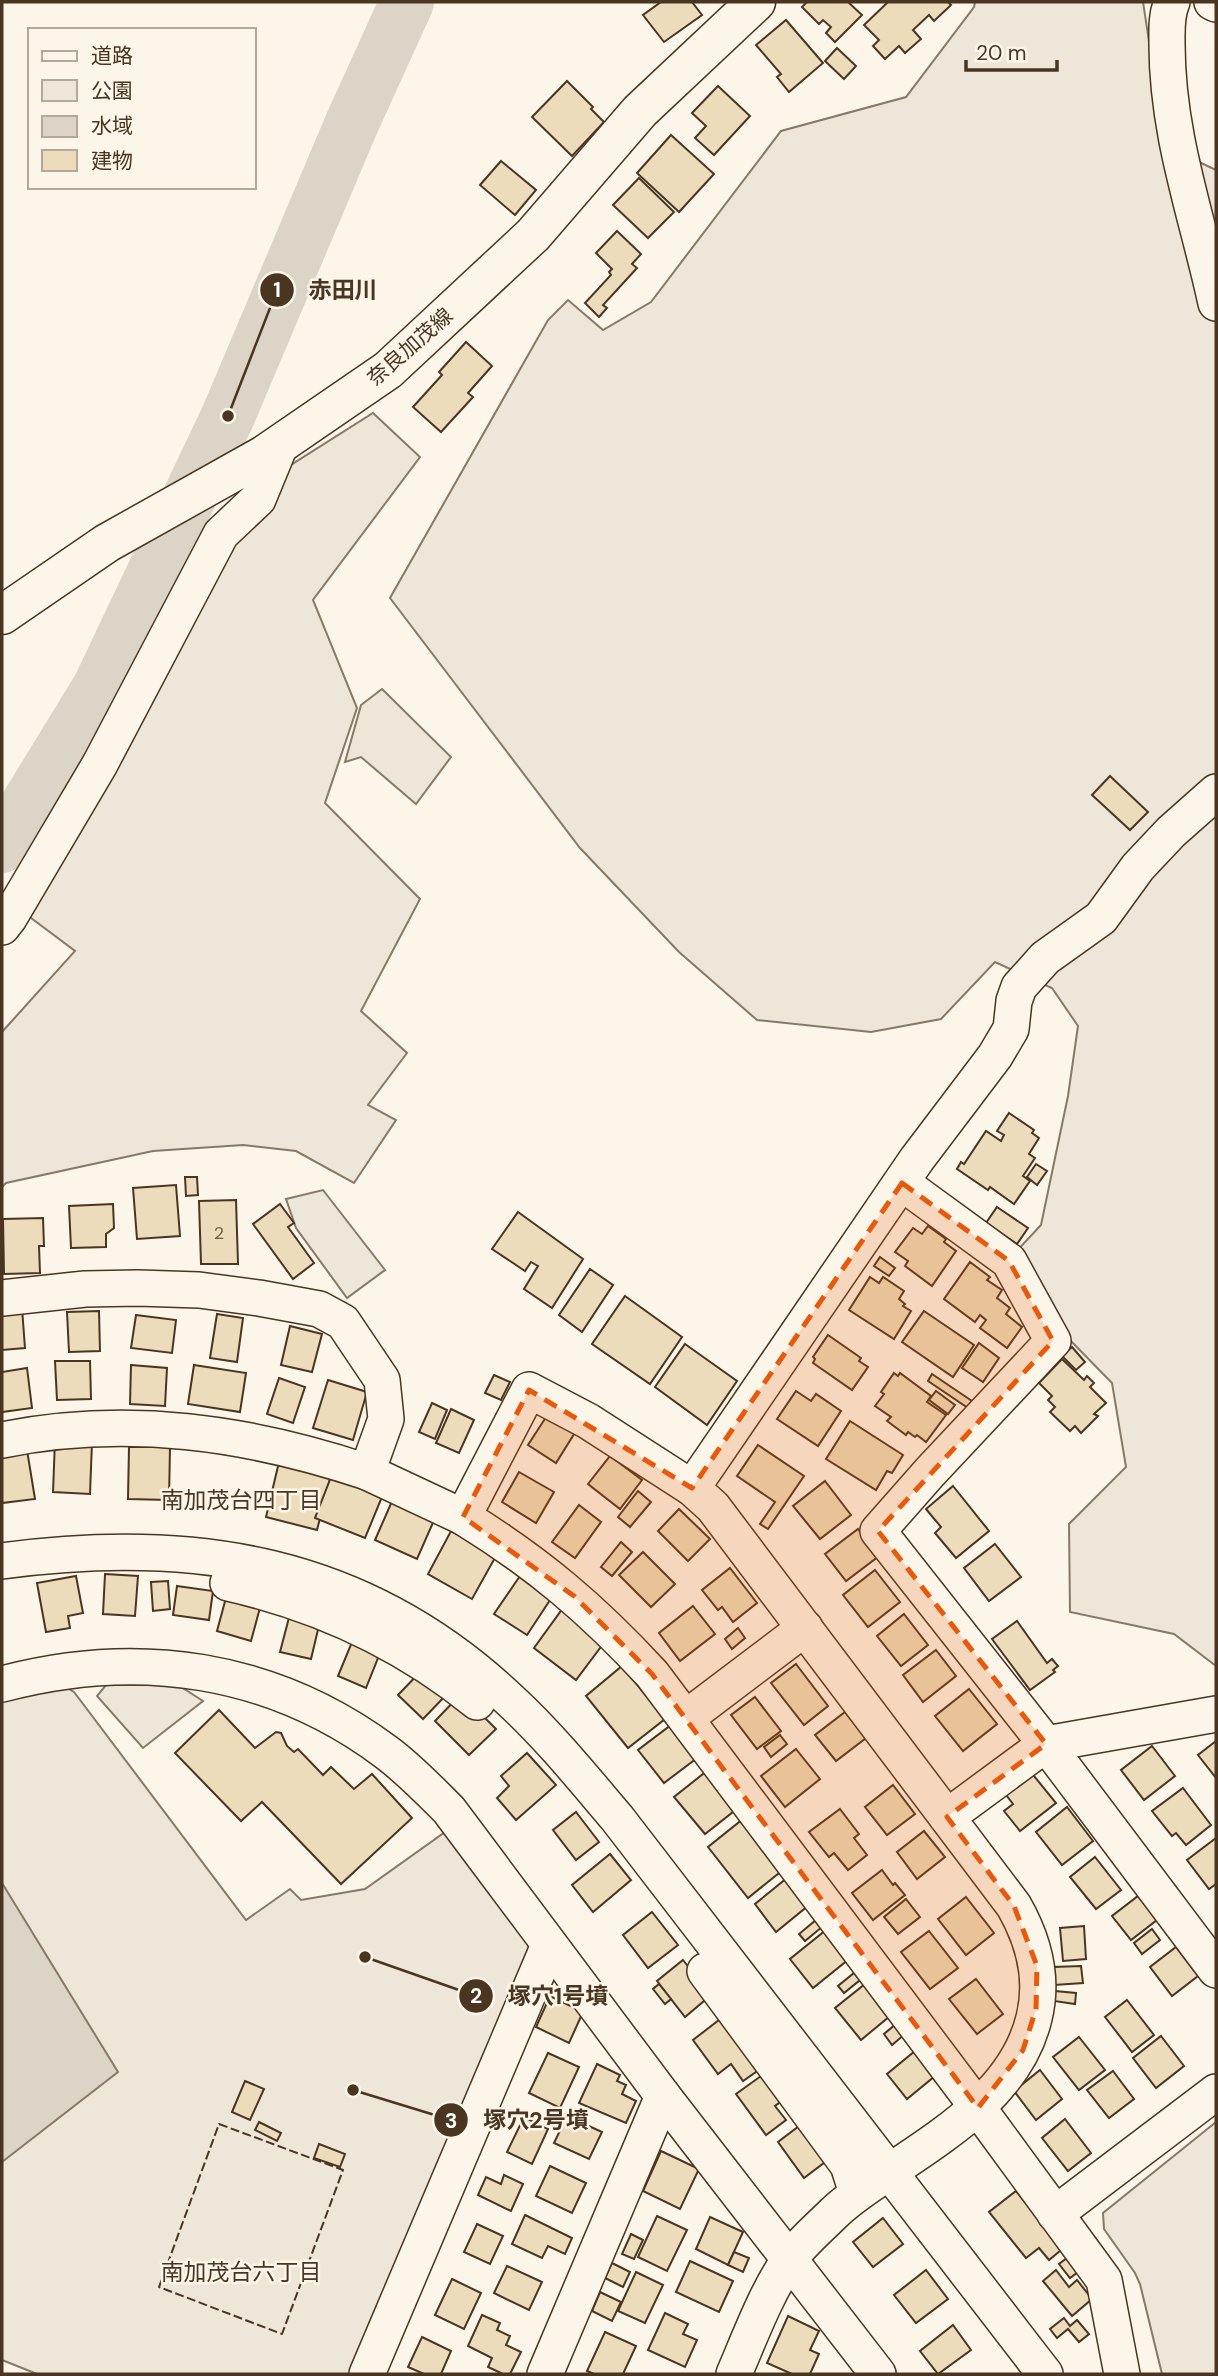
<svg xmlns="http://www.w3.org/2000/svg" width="1218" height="2376" viewBox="0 0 1218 2376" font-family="'DM Sans','Noto Sans JP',sans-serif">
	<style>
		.green { fill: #ede6d9; stroke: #887966; stroke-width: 2 }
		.parking { fill: #ede7d9; stroke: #887966; stroke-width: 2 }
		.water { fill: #dcd4c6; stroke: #887966; stroke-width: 2 }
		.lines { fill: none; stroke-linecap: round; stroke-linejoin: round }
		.river { stroke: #dcd4c6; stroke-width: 54 }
		.building { fill: #ecdcbc; stroke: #4a3520; stroke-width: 2 }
		.minor-casing { stroke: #4a3520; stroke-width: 38 }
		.major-casing { stroke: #4a3520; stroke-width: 41 }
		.minor { stroke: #fbf6e9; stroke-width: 35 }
		.major { stroke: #fbf6e9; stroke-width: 38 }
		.fence { stroke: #4a3520; stroke-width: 2; stroke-dasharray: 9 3.5; stroke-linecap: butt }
		.marked { fill: #e8590c; fill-opacity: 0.2; stroke: #e8590c; stroke-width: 5; stroke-dasharray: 14 9; stroke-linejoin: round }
		.labels { text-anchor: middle; stroke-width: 5; stroke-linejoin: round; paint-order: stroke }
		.number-label { font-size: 18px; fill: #725f47 }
		.street-label { font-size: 21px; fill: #4a3520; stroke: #fbf6e9 }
		.neighbourhood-label { font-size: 23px; fill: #4a3520; stroke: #fbf6e9 }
		.leader { fill: none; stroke: #4a3520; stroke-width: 2.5 }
		.callout-dot { fill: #4a3520; stroke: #fbf6e9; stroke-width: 2.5 }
		.mark-label { font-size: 21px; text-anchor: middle; font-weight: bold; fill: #fff }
		.callout-label { font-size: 23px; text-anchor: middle; font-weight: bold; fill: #4a3520; stroke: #fbf6e9; stroke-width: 5; stroke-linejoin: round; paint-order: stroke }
	</style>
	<rect width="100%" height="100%" fill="#fbf6e9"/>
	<g class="green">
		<path d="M975 2H1143L1165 146 1216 170V784L1019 973 995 962 941 1019 871 1032 757 1020 679 952 580 848 390 598 548 320 568 300 603 330 651 302 781 131 906 97 974 7Z"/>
		<path d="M373 413 420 457 313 600 357 708 325 803 420 899 361 1011 407 1053 368 1105 396 1120 354 1183 296 1151 243 1145 153 1151 6 1183 2 1187V1032L75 951 15 906 237 499Z"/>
		<path d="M382 689 451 757 416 804 361 757 345 762 361 705Z"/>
		<path d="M1216 802V1666L1174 1634 1070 1612 1069 1524 1126 1467 1112 1383 1067 1337 1013 1255 1041 1225 1068 1096 1078 1026 1052 988 1034 980Z"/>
		<path d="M60 1684 74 1692 246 1920 290 1889 301 1900 365 1889 448 1830 531 1947 353 2374H37L2 2360V1698Z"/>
		<path d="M1216 2122V2374H1162L1140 2284 1135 2273 1104 2229 1103 2213Z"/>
	</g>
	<g class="parking">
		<path d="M323 1190 385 1270 347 1298 296 1228 286 1199Z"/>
		<path d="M106 1685H178L203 1701 143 1748 97 1696Z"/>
	</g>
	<path class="water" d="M2 1883 118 2072 2 2162Z"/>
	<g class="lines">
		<path class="river" d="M2 846 99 688 228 416 352 123 407 2"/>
	</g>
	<g class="building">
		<path d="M661 2H692L702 15 664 42 643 15Z"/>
		<path d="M807 2H848L862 15 835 42 826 33 831 27 823 20 819 24 802 7Z"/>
		<path d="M885 2H948L951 5 934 21 929 15 913 30 921 39 905 53 899 46 885 59 873 46 879 40 864 25 887 3Z"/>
		<path d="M786 20 823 63 789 92 777 77 781 74 756 45Z"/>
		<path d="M837 48 856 66 844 79 825 61Z"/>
		<path d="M567 81 593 107 591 109 604 122 572 156 532 117Z"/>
		<path d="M718 86 750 116 714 155 695 138 706 126 692 113Z"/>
		<path d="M671 135 714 174 679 212 637 173Z"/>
		<path d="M501 161 536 190 515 215 480 185Z"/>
		<path d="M639 178 674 212 648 238 613 205Z"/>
		<path d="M617 231 641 254 632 264 637 268 603 305 607 308 599 317 585 303 611 275 609 272 612 269 596 253Z"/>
		<path d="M466 342 492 366 468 393 473 397 441 432 413 407 442 375 439 372Z"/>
		<path d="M1110 776 1148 812 1130 830 1092 795Z"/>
		<path d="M1009 1113 1034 1130 1032 1133 1039 1138 1029 1154 1035 1158 1023 1176 1030 1181 1014 1204 990 1187 988 1190 957 1169 961 1162 964 1164 986 1131 1001 1141 1004 1135 997 1131Z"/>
		<path d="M1036 1164 1047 1171 1037 1185 1027 1177Z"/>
		<path d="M185 1177H197L198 1195 186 1196Z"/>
		<path d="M176 1185 180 1236 137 1239 133 1188Z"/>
		<path d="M236 1200 238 1264H201L199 1201Z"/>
		<path d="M113 1204 114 1228 106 1234V1247L71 1248 69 1206Z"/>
		<path d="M280 1204 294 1223 288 1227 314 1263 293 1279 253 1224Z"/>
		<path d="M997 1207 1028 1228 1017 1244 986 1223Z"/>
		<path d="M518 1212 583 1259 552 1308 524 1289 538 1266 531 1262 525 1271 492 1249Z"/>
		<path d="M43 1218 44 1246H39L40 1273 4 1274 3 1219Z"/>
		<path d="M928 1226 946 1239 944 1242 956 1251 932 1286 905 1266 908 1261 895 1252 913 1228 922 1234Z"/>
		<path d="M880 1257 895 1268 889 1276 874 1266Z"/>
		<path d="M970 1262 990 1277 987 1280 1002 1290 997 1298 1010 1308 1006 1314 1022 1327 1007 1348 980 1328 986 1320 980 1315 975 1322 944 1299Z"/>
		<path d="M590 1269 613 1285 582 1332 559 1315Z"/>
		<path d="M870 1277 879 1283 883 1277 904 1291 899 1299 905 1304 903 1306 911 1311 894 1339 849 1310Z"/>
		<path d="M625 1296 682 1337 650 1384 592 1344Z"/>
		<path d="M22 1308 25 1348 2 1350V1309Z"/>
		<path d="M99 1311 100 1351 69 1352 67 1312Z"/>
		<path d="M924 1311 974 1345 953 1377 902 1342Z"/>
		<path d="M217 1314 243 1318 237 1362 210 1358Z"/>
		<path d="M136 1315 176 1320 172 1353 131 1348Z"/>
		<path d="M290 1326 322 1334 312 1372 281 1365Z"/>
		<path d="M828 1335 861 1358 859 1361 868 1367 852 1390 813 1363 815 1359 813 1357Z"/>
		<path d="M979 1343 999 1358 983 1382 962 1368Z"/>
		<path d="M685 1344 737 1381 707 1425 655 1387Z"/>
		<path d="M1072 1347 1085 1362 1076 1370 1062 1356Z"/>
		<path d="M1062 1359 1084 1380 1087 1376 1094 1383 1090 1387 1106 1403 1094 1414 1098 1416 1081 1433 1075 1426 1070 1431 1050 1412 1055 1407 1048 1400 1052 1396 1039 1383Z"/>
		<path d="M55 1361H90L91 1399 57 1400Z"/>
		<path d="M131 1365 167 1368 165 1406 130 1404Z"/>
		<path d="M194 1365 246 1373 240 1412 188 1404Z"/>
		<path d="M27 1368 32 1408 2 1412V1372Z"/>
		<path d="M894 1373 898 1376 900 1373 931 1396 927 1402 946 1415 926 1442 917 1435 915 1437 908 1432 906 1435 887 1421 891 1417 875 1406 884 1394 881 1392Z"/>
		<path d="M932 1374 972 1401 968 1408 928 1381Z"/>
		<path d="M494 1375 510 1382 501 1400 485 1393Z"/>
		<path d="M279 1378 305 1387 293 1423 267 1414Z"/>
		<path d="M328 1380 367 1392 353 1440 313 1428Z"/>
		<path d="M796 1391 811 1401 816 1394 841 1411 818 1446 777 1419Z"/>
		<path d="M936 1391 955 1405 948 1414 929 1400Z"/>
		<path d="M432 1403 447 1410 435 1439 419 1432Z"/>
		<path d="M451 1409 474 1420 459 1453 436 1443Z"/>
		<path d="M548 1414 576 1431 556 1463 528 1445Z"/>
		<path d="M850 1421 903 1455 892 1473 887 1471 876 1490 826 1459Z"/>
		<path d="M55 1440 92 1442 90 1494 53 1492Z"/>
		<path d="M758 1445 804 1476 768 1529 760 1524 775 1502 737 1476Z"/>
		<path d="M129 1447H170L169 1500 128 1499Z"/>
		<path d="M27 1450 35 1499 2 1503V1454Z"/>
		<path d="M610 1456 642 1480 620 1509 588 1484Z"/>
		<path d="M279 1462 331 1475 317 1530 266 1517Z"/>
		<path d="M333 1472 384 1492 365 1538 315 1518Z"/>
		<path d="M519 1472 554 1492 536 1523 502 1502Z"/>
		<path d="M825 1481 851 1515 820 1539 793 1506Z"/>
		<path d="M953 1486 989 1531 956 1558 935 1533 941 1527 926 1509Z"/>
		<path d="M638 1491 651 1502 630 1527 618 1517Z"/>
		<path d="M393 1499 435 1518 417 1559 375 1540Z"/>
		<path d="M579 1505 601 1522 575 1558 552 1542Z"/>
		<path d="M679 1509 710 1539 688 1561 658 1531Z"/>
		<path d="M858 1529 879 1556 846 1581 825 1554Z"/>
		<path d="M451 1531 496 1556 472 1599 428 1574Z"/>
		<path d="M621 1542 632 1552 612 1576 601 1567Z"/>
		<path d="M995 1544 1021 1577 989 1601 964 1568Z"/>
		<path d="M643 1552 675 1584 651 1607 619 1575Z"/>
		<path d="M730 1568 757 1603 733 1622 722 1607 718 1610 702 1590Z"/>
		<path d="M875 1570 900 1602 868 1627 843 1595Z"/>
		<path d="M522 1573 554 1594 527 1635 494 1614Z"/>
		<path d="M105 1574 138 1576 135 1616 103 1614Z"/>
		<path d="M76 1576 83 1613 68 1616 70 1628 46 1632 37 1583Z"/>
		<path d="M168 1581 170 1609 153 1611 151 1582Z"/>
		<path d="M177 1586 213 1591 209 1620 173 1615Z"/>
		<path d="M227 1594 261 1604 251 1641 217 1631Z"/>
		<path d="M693 1606 715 1634 680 1661 659 1633Z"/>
		<path d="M563 1608 606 1640 576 1680 534 1648Z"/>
		<path d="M291 1610 321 1617 311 1659 280 1652Z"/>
		<path d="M904 1614 928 1645 901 1666 877 1636Z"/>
		<path d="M1017 1621 1047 1663 1052 1659 1058 1666 1053 1670 1055 1672 1030 1690 992 1639Z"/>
		<path d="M738 1628 745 1638 732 1649 725 1639Z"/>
		<path d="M352 1642 380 1653 366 1688 338 1676Z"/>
		<path d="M936 1650 956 1676 923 1702 903 1675Z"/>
		<path d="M796 1664 828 1706 804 1725 771 1683Z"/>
		<path d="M622 1666 665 1719 628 1748 586 1696Z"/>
		<path d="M423 1669 448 1693 423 1719 398 1695Z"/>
		<path d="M969 1689 997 1724 963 1751 935 1716Z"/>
		<path d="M461 1694 496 1729 469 1755 435 1721Z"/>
		<path d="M755 1697 781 1731 757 1749 731 1715Z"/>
		<path d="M219 1710 255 1748 276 1732 281 1733 287 1746 294 1752 298 1749 323 1775 331 1767 354 1789 372 1774 412 1818 341 1884 262 1802 241 1821 175 1753Z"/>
		<path d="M845 1712 866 1738 836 1761 815 1735Z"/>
		<path d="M675 1722 701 1755 664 1783 638 1750Z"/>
		<path d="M780 1735 787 1744 771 1757 764 1747Z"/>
		<path d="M1216 1741V1778L1198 1755Z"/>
		<path d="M1152 1746 1175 1776 1144 1800 1121 1770Z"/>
		<path d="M796 1749 820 1779 785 1807 761 1776Z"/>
		<path d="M527 1753 556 1785 516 1820 497 1798 509 1786 501 1776Z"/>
		<path d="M708 1770 738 1808 705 1834 674 1797Z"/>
		<path d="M1030 1771 1056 1803 1020 1831 1004 1811 1013 1804 1003 1791Z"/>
		<path d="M893 1785 915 1814 887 1835 865 1807Z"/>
		<path d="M1183 1788 1211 1825 1186 1845 1176 1833 1172 1836 1152 1811Z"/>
		<path d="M1067 1807 1093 1841 1062 1865 1036 1832Z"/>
		<path d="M840 1809 859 1834 854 1838 867 1855 848 1870 834 1853 829 1857 809 1832Z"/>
		<path d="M576 1812 599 1842 576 1860 553 1830Z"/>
		<path d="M743 1819 784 1869 748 1898 708 1847Z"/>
		<path d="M924 1831 945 1857 917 1879 897 1852Z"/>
		<path d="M1216 1838V1884L1209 1889 1187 1860Z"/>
		<path d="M610 1854 631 1880 593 1912 572 1885Z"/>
		<path d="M1095 1857 1121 1890 1096 1909 1070 1877Z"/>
		<path d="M882 1870 893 1885 895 1883 905 1895 873 1920 852 1893Z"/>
		<path d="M787 1878 809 1905 776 1932 755 1904Z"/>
		<path d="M1138 1896 1157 1920 1131 1940 1112 1916Z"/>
		<path d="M966 1897 994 1933 966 1955 938 1919Z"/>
		<path d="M906 1899 920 1917 898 1934 884 1917Z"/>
		<path d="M652 1912 678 1945 648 1968 623 1935Z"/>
		<path d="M816 1920 822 1927 805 1941 799 1934Z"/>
		<path d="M1084 1926 1086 1959 1063 1961 1060 1928Z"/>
		<path d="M1152 1929 1160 1940 1142 1954 1134 1943Z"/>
		<path d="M826 1930 849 1959 813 1988 790 1959Z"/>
		<path d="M929 1931 958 1968 930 1989 901 1952Z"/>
		<path d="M1176 1947 1198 1976 1172 1996 1150 1967Z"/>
		<path d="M683 1960 711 1995 685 2017 657 1981Z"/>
		<path d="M1081 1966 1083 1983 1054 1985 1053 1967Z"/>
		<path d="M854 1973 860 1980 844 1993 838 1986Z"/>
		<path d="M976 1979 1003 2014 977 2034 949 1999Z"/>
		<path d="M659 1984 671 1999 665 2004 653 1989Z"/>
		<path d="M865 1984 890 2016 861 2040 835 2008Z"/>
		<path d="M1055 1991 1076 1993 1075 2004 1054 2001Z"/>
		<path d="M550 1996 583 2012 569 2043 536 2027Z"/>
		<path d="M1127 2000 1154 2035 1132 2052 1105 2017Z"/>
		<path d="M728 2013 763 2067 743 2081 731 2064 718 2074 693 2040Z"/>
		<path d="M896 2024 905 2034 892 2045 884 2034Z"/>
		<path d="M1161 2036 1184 2066 1156 2088 1133 2058Z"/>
		<path d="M1079 2037 1105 2070 1079 2090 1053 2057Z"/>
		<path d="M915 2051 935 2076 907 2099 887 2074Z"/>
		<path d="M548 2053 579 2067 560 2108 529 2093Z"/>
		<path d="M597 2064 620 2075 617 2081 626 2085 622 2094 636 2101 626 2123 579 2103Z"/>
		<path d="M1040 2070 1062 2099 1036 2120 1014 2091Z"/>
		<path d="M768 2071 787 2097 775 2106 786 2120 766 2135 736 2094Z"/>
		<path d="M1113 2071 1134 2099 1109 2118 1087 2090Z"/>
		<path d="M245 2081 264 2089 250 2120 232 2112Z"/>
		<path d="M567 2116 602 2132 589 2159 554 2143Z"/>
		<path d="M524 2117 548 2129 532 2164 507 2152Z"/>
		<path d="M1065 2119 1091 2153 1068 2171 1042 2138Z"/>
		<path d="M807 2120 833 2156 804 2178 778 2142Z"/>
		<path d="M259 2122 281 2133 277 2141 255 2130Z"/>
		<path d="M319 2144 345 2154 340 2167 314 2158Z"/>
		<path d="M661 2151 699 2169 680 2209 643 2191Z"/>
		<path d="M550 2166 586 2183 572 2213 536 2196Z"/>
		<path d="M504 2175 523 2184 511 2211 478 2195 486 2177 501 2184Z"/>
		<path d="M1016 2191 1041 2222 1066 2246 1049 2260 1039 2248 1026 2258 989 2212Z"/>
		<path d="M525 2215 572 2238 565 2254 548 2246 542 2258 512 2244Z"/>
		<path d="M657 2216 687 2230 667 2271 638 2257Z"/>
		<path d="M710 2217 743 2232 728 2265 696 2249Z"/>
		<path d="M883 2218 903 2244 873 2267 853 2242Z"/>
		<path d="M477 2224 503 2236 490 2264 464 2252Z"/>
		<path d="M631 2234 643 2240 634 2259 622 2254Z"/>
		<path d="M734 2252 749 2258 743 2272 728 2265Z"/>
		<path d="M1071 2255 1082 2269 1070 2278 1059 2264Z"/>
		<path d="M690 2261 733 2281 719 2312 676 2292Z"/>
		<path d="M612 2263 630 2272 623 2287 605 2278Z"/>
		<path d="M507 2266 542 2282 529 2310 494 2293Z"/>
		<path d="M926 2270 948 2299 916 2323 894 2295Z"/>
		<path d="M1056 2270 1069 2287 1077 2280 1092 2299 1072 2316 1043 2281Z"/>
		<path d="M636 2272 663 2285 645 2323 618 2311Z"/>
		<path d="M452 2279 481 2293 464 2329 435 2315Z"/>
		<path d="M600 2292 621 2302 612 2321 592 2311Z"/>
		<path d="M665 2313 688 2324 683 2334 697 2340 685 2367 648 2350Z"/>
		<path d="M482 2315 500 2323 497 2330 510 2336 506 2345 521 2352 510 2374H503L488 2367 492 2358 468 2346Z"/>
		<path d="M788 2316 819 2331 810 2350 819 2354 810 2374H792L767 2363Z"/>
		<path d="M1064 2318 1070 2326 1077 2320 1089 2334 1079 2342 1068 2329 1057 2338 1050 2329Z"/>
		<path d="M953 2325 971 2350 938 2374 920 2351Z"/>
		<path d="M605 2332 636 2346 623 2374H594L587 2371Z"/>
		<path d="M422 2337 451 2351 441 2374H424L408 2367Z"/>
	</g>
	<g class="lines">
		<defs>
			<g id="minor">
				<path d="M1172 2C1166 15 1167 30 1167 44 1167 136 1197 215 1216 303"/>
				<path d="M1212 2 1216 4"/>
				<path d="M2 927 9 918 100 764 221 534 258 499 281 443"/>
				<path d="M902 1183 1009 1261 1053 1341 930 1472 878 1531 1046 1744 1216 1714"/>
				<path d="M2 1298 85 1289 138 1288 199 1290 259 1298 319 1309 343 1322 382 1380 386 1419 367 1472 463 1517 529 1390 588 1421 692 1488 713 1507 1014 1906C1034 1941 1044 1978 1034 2018 1017 2090 947 2133 889 2172 870 2185 850 2197 833 2214 819 2228 801 2243 789 2260 766 2293 750 2337 734 2374"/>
				<path d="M2 1440C127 1415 247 1432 367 1472"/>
				<path d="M692 1488 917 1159 995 1056 1011 1029 1014 1001 1019 987 1045 958 1101 918 1138 867 1171 832 1216 792"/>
				<path d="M463 1517C538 1563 593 1610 652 1674L978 2108 1104 2280 1122 2374"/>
				<path d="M2 1561C195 1535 364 1562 510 1700 549 1736 583 1778 617 1818L1045 2374"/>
				<path d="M228 1583C321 1604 403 1642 477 1702"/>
				<path d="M2 1684C138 1648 272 1667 386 1752 409 1769 429 1790 449 1810L663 2096 878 2374"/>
				<path d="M686 1718 805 1628"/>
				<path d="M947 1817 1046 1744 1216 1970"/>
				<path d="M705 1971 848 2165 857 2193"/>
				<path d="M1055 2214 1216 2092"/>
				<path d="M367 2374 549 1945"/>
				<path d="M545 2374 663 2096"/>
			</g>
			<path id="major" d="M2 615 107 543 264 455 388 370 533 235 640 111 756 2"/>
		</defs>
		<use href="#minor" class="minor-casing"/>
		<use href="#major" class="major-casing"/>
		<use href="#minor" class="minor"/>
		<use href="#major" class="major"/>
		<path class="fence" d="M219 2124 343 2170 282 2334 159 2287Z"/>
	</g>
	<path class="marked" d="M902 1183 1009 1261 1053 1341 878 1531 1046 1744 947 1817 1014 1906 1037 1966 1036 2009 1023 2050 978 2108 652 1674 574 1596 463 1517 529 1390 692 1488Z"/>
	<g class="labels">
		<g class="number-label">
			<text x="219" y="1239">2</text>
		</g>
		<g class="street-label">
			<text transform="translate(410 347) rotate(-41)" y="7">奈良加茂線</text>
		</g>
		<g class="neighbourhood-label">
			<text x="241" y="1508">南加茂台四丁目</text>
			<text x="241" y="2280">南加茂台六丁目</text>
		</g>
	</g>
	<path class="leader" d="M228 416L277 290M365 1957L476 1996M353 2090L451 2120"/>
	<g class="callout-dot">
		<circle cx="228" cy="416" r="7"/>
		<circle cx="365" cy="1957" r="7"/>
		<circle cx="353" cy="2090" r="7"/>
		<circle cx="277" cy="290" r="18"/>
		<circle cx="476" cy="1996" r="18"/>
		<circle cx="451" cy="2120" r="18"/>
	</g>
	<g class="mark-label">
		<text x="277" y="297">1</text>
		<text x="476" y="2003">2</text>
		<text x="451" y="2128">3</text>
	</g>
	<g class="callout-label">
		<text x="343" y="298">赤田川</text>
		<text x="558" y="2004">塚穴1号墳</text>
		<text x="536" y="2128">塚穴2号墳</text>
	</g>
	<rect width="1218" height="2376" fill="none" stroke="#4a3520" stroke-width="7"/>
	<rect x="28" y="28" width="228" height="161" fill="#fbf6e9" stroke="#b4a999" stroke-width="2"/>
	<rect x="42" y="51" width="35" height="10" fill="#fbf6e9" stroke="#b4a999" stroke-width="2"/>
	<text x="91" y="63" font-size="21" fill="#4a3520">道路</text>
	<rect x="42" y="80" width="35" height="21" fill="#ede6d9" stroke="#b4a999" stroke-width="2"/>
	<text x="91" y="98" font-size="21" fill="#4a3520">公園</text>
	<rect x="42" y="116" width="35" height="21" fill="#dcd4c6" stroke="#b4a999" stroke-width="2"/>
	<text x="91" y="133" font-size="21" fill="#4a3520">水域</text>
	<rect x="42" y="150" width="35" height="21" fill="#ecdcbc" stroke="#b4a999" stroke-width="2"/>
	<text x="91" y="168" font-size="21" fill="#4a3520">建物</text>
	<path d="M966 60v10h91v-10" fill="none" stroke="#4a3520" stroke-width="3.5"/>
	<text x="976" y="60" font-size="21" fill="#4a3520" stroke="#fbf6e9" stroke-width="5" paint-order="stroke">20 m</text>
</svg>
